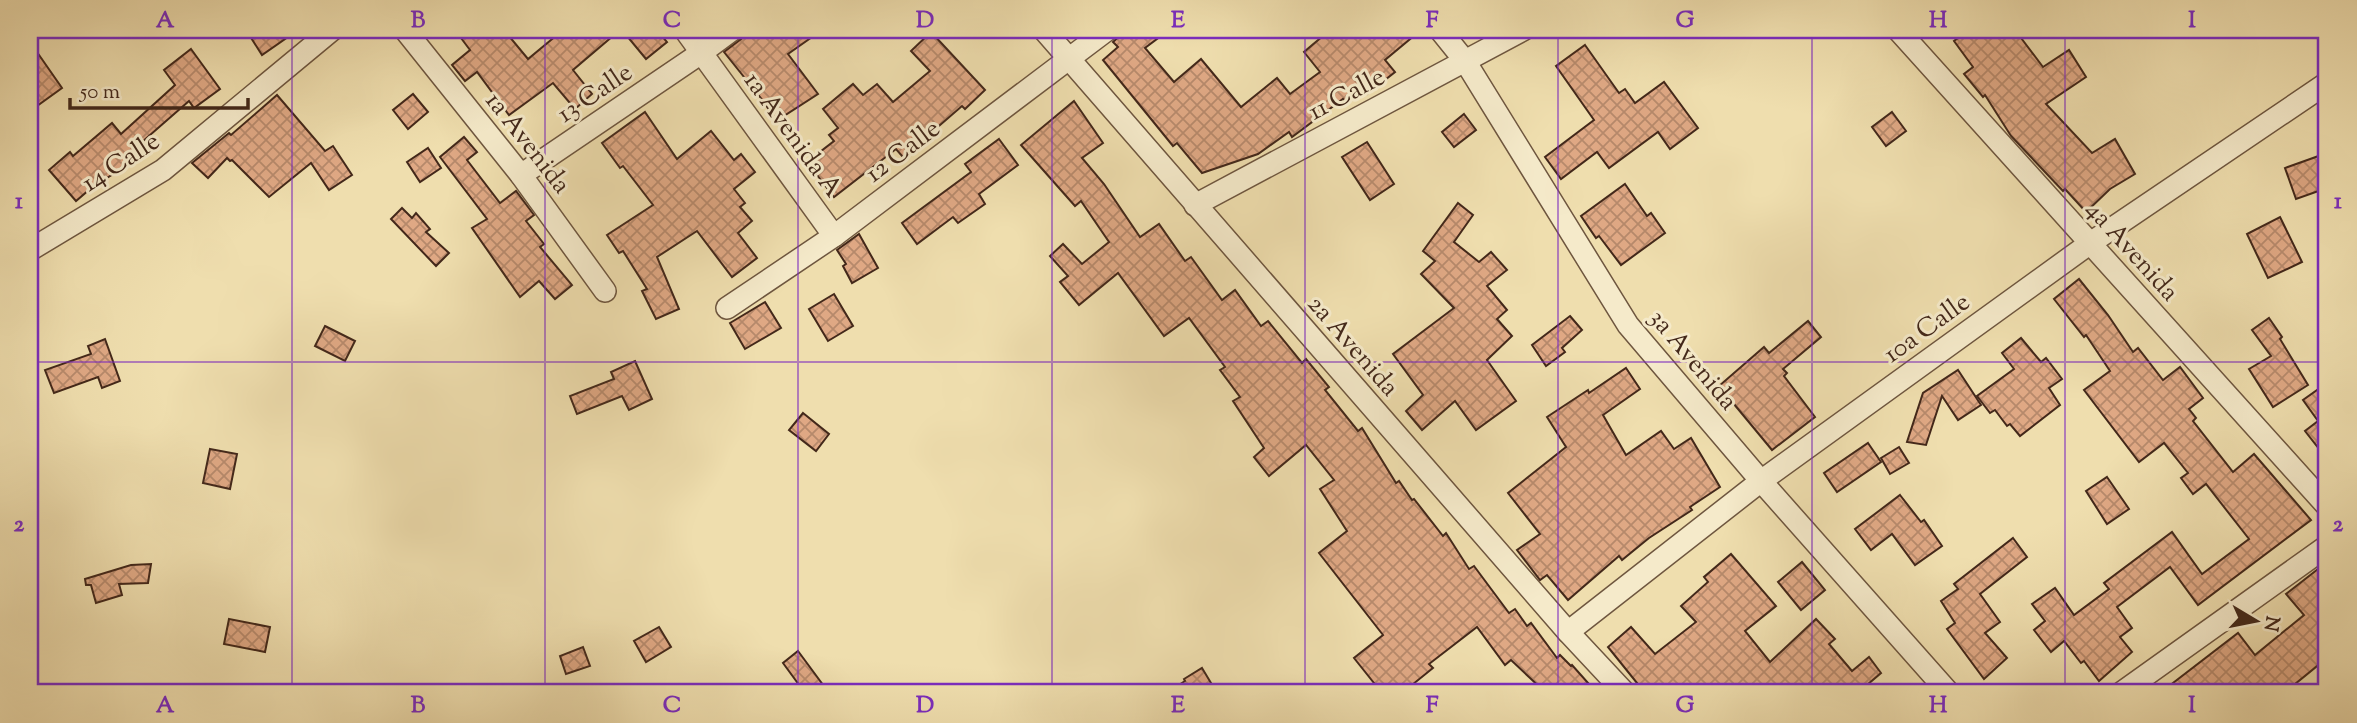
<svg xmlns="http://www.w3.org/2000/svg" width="2357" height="723" viewBox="0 0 2357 723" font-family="'Sorts Mill Goudy',serif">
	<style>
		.building { fill: url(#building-cross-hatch); stroke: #43281a; stroke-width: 2 }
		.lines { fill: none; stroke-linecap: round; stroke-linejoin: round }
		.street-casing { stroke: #6e563f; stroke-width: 24 }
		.street { stroke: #f5eaca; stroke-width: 21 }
		.grid { fill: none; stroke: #7b2cbf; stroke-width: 2; stroke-opacity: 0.55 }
		.labels { text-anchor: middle; stroke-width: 6; stroke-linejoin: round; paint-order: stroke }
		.street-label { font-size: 26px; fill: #43281a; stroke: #f5eaca }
		.neatline { fill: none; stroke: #7b2cbf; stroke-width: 2.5 }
		.grid-label { font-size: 23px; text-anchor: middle; font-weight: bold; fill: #7b2cbf }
	</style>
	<defs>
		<pattern id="building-cross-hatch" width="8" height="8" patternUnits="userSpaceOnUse" patternTransform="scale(1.75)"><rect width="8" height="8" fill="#dfa884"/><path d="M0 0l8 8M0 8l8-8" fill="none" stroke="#b6896b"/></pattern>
	</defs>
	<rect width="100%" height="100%" fill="#efdeae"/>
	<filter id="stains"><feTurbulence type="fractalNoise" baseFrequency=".00286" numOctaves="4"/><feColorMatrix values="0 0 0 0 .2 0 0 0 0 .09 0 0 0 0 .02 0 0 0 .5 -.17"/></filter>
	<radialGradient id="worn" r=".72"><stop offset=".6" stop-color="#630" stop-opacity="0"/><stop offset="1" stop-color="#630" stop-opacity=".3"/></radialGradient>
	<g class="building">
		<path d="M246 30H298L262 55Z"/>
		<path d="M455 30H504L528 59 563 30H620L573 70 592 94 575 109 553 83 509 115 477 72 465 81 452 65 470 50Z"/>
		<path d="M622 30H657L667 42 646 59Z"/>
		<path d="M753 30H822L788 54 818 94 776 121 764 102 724 52Z"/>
		<path d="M1126 30H1169L1145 48 1174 82 1201 59 1241 107 1277 78 1290 94 1320 72 1304 52 1330 30H1421L1385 60 1395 72 1367 94 1364 90 1347 104 1343 99 1292 137 1289 132 1258 154 1202 173 1177 143 1173 146 1103 60 1118 47 1113 42Z"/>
		<path d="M1969 30H2015L2043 67 2069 50 2086 77 2046 104 2092 153 2115 139 2135 174 2110 189 2086 212 2065 189 2063 191 2011 136 1985 95 1983 97 1964 74 1973 67 1954 41Z"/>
		<path d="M931 32 985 90 965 109 962 106 903 157 896 149 834 197 807 162 834 141 829 135 838 128 823 109 853 84 863 95 877 84 893 102 930 71 911 51Z"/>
		<path d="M30 42 62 88 30 111Z"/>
		<path d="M1585 45 1619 93 1625 89 1635 103 1664 82 1698 128 1670 149 1658 132 1609 168 1597 152 1561 179 1545 157 1594 120 1556 66Z"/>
		<path d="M191 49 220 89 194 108 189 101 134 149 138 153 115 173 105 179 104 177 76 201 49 170 70 152 73 156 112 123 121 134 175 85 164 70Z"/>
		<path d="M413 94 428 112 408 129 393 110Z"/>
		<path d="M277 95 325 151 333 146 352 175 329 190 311 163 269 197 232 160 230 161 227 158 208 178 192 163 229 133 231 135Z"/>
		<path d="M1074 101 1103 143 1082 158 1104 184 1140 237 1159 224 1185 261 1191 257 1222 300 1235 290 1261 326 1268 321 1302 363 1306 359 1329 387 1325 390 1358 431 1362 428 1396 483 1399 481 1412 500 1414 499 1443 536 1446 533 1469 569 1474 566 1509 613 1515 609 1527 626 1531 623 1557 658 1560 655 1571 666 1572 665 1597 693H1546L1511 660 1505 665 1477 627 1429 664 1433 668 1402 693H1382L1354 658 1383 635 1319 553 1347 531 1320 489 1334 480 1306 445 1269 476 1254 457 1264 448 1233 401 1240 397 1220 370 1225 367 1189 318 1164 336 1118 273 1079 305 1060 282 1068 276 1050 256 1063 244 1082 264 1109 242 1081 201 1075 206 1021 145Z"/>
		<path d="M645 112 677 159 711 131 734 160 741 154 755 172 734 189 745 203 740 207 752 221 738 233 757 258 732 277 697 231 657 257 679 309 656 319 642 291 647 289 623 251 619 253 607 235 653 205 623 166 620 168 602 143Z"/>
		<path d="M1892 112 1906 131 1886 146 1872 127Z"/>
		<path d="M1464 114 1476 130 1454 147 1442 132Z"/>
		<path d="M464 137 477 152 467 160 500 203 516 191 534 215 526 221 544 244 540 247 572 285 555 299 539 281 520 297 472 228 487 219 440 157Z"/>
		<path d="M999 139 1018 165 979 194 985 204 958 223 953 217 917 244 902 223 971 172 965 164Z"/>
		<path d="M1367 142 1394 184 1370 200 1342 157Z"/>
		<path d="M428 148 441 168 420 182 407 162Z"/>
		<path d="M2327 153V188L2296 199 2285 168Z"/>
		<path d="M1625 184 1647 216 1651 213 1665 233 1621 265 1599 236 1596 238 1581 216Z"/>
		<path d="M1458 203 1473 215 1454 242 1479 262 1491 252 1507 270 1487 286 1507 310 1497 319 1512 336 1487 360 1516 401 1476 430 1455 401 1422 430 1406 411 1423 395 1393 354 1454 308 1421 274 1435 261 1423 251Z"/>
		<path d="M402 208 412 218 416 213 430 229 426 232 449 253 436 266 391 219Z"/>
		<path d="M2280 217 2302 262 2268 278 2247 234Z"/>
		<path d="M859 234 878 268 852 283 843 266 846 264 837 250Z"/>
		<path d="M2079 279 2108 315 2133 352 2138 348 2163 380 2180 367 2203 398 2189 409 2196 418 2193 421 2233 472 2254 454 2311 520 2198 605 2170 567 2117 607 2132 628 2120 637 2132 652 2099 681 2084 661 2081 663 2064 641 2051 652 2034 630 2045 621 2032 604 2055 588 2074 615 2109 589 2104 583 2172 532 2202 574 2249 539 2206 484 2193 494 2181 478 2188 473 2164 443 2139 462 2084 390 2110 371 2086 335 2084 337 2054 299Z"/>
		<path d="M834 294 853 326 828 341 809 309Z"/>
		<path d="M765 302 781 328 745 349 730 323Z"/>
		<path d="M1570 316 1582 330 1562 348 1565 352 1546 366 1532 345Z"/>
		<path d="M2269 318 2282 337 2280 339 2308 385 2273 407 2249 369 2271 356 2252 330Z"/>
		<path d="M1808 321 1821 337 1783 369 1787 373 1784 376 1815 417 1772 450 1719 386 1764 347 1769 353Z"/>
		<path d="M325 326 355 341 345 361 315 346Z"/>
		<path d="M2021 338 2041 362 2046 358 2062 379 2049 388 2060 405 2020 436 2010 424 2007 426 1995 410 1990 413 1977 396 2014 369 2002 353Z"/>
		<path d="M105 339 120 381 102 388 98 377 54 393 45 370 91 354 88 346Z"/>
		<path d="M635 361 652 399 629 410 622 396 577 414 570 396 614 379 611 372Z"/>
		<path d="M1626 368 1640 389 1603 415 1626 455 1661 431 1674 449 1691 438 1720 487 1690 507 1692 510 1649 538 1622 560 1619 556 1568 600 1547 575 1540 580 1517 550 1540 534 1508 493 1566 447 1547 417 1588 390 1589 393Z"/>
		<path d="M1958 370 1981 405 1958 420 1942 396 1926 445 1907 442 1923 393Z"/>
		<path d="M2327 383V459L2305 431 2318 421 2303 400Z"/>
		<path d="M803 413 829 434 816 451 789 430Z"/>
		<path d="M1868 443 1881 462 1837 492 1824 473Z"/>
		<path d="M1899 447 1909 463 1890 474 1881 458Z"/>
		<path d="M210 449 237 454 230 489 203 483Z"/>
		<path d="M2107 477 2129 509 2107 524 2086 491Z"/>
		<path d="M1900 495 1921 522 1924 520 1942 546 1915 565 1892 534 1871 550 1855 529Z"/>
		<path d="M2013 538 2027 557 1980 594 2000 622 1985 633 2007 658 1984 679 1947 629 1955 623 1941 601 1958 589 1954 584Z"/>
		<path d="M1731 554 1776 606 1745 631 1770 662 1816 619 1835 639 1829 644 1852 671 1869 657 1881 673 1867 685 1872 693H1645L1608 647 1631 627 1655 654 1696 622 1681 606 1708 582 1704 577Z"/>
		<path d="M1802 562 1825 590 1801 610 1778 582Z"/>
		<path d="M2327 562V658L2284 693H2160L2238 633 2255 655 2304 615 2286 594Z"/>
		<path d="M151 564 148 583 119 584 122 595 96 603 91 585H86L85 579 131 565Z"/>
		<path d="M229 619 270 627 265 652 224 644Z"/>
		<path d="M659 627 671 647 646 662 634 641Z"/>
		<path d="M583 647 590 666 566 674 560 656Z"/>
		<path d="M798 651 829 693H805L783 663Z"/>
		<path d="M1202 668 1217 693H1166L1185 681 1184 679Z"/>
	</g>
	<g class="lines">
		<defs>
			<g id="street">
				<path d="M405 30 521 175 605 291"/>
				<path d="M685 30 834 236"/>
				<path d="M1044 30 1568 632 1625 693"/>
				<path d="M1440 30 1465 61 1628 325 1761 481 1949 693"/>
				<path d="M1898 30 2327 506"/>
				<path d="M521 175 701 53 732 30"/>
				<path d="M1195 205 1523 30"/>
				<path d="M30 250 163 170 332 30"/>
				<path d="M727 308 834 236 1107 30"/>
				<path d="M1568 632 1761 481 2089 244 2327 83"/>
				<path d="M2121 693 2327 546"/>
			</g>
		</defs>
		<use href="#street" class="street-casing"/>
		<use href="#street" class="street"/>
	</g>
	<path class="grid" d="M292 30V693M545 30V693M798 30V693M1052 30V693M1305 30V693M1558 30V693M1812 30V693M2065 30V693M30 362H2327"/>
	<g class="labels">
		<g class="street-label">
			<text transform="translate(594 92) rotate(-34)" y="9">13 Calle</text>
			<text transform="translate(1346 93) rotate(-28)" y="9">11 Calle</text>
			<text transform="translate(794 134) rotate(54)" y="9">1a Avenida A</text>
			<text transform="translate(529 142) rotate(52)" y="9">1a Avenida</text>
			<text transform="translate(902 150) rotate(-37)" y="9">12 Calle</text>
			<text transform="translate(120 161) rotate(-33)" y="9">14 Calle</text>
			<text transform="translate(2133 250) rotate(48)" y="9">4a Avenida</text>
			<text transform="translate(1926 327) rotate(-36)" y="9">10a Calle</text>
			<text transform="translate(1354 345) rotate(49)" y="9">2a Avenida</text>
			<text transform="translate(1694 359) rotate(50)" y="9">3a Avenida</text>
		</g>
	</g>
	<rect width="2357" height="723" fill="none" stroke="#efdeae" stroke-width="77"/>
	<g transform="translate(2256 621) rotate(100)" stroke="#f5eaca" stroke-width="5" paint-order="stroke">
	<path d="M0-5L12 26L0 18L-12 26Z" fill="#43281a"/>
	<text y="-10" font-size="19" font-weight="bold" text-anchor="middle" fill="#43281a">N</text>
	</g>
	<path d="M70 98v10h178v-10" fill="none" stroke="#43281a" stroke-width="3.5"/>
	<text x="80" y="98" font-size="21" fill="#43281a" stroke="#f5eaca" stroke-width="5" paint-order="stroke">50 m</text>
	<rect x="38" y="38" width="2280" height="646" class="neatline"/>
	<g class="grid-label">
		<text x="165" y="27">A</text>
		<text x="418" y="27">B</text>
		<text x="672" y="27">C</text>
		<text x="925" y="27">D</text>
		<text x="1178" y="27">E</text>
		<text x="1432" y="27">F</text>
		<text x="1685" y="27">G</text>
		<text x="1938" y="27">H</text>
		<text x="2192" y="27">I</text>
		<text x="19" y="208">1</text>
		<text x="2338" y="208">1</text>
		<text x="19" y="531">2</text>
		<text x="2338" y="531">2</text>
		<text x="165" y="712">A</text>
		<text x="418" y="712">B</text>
		<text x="672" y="712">C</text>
		<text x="925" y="712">D</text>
		<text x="1178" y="712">E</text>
		<text x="1432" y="712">F</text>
		<text x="1685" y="712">G</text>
		<text x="1938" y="712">H</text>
		<text x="2192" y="712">I</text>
	</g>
	<rect width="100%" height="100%" filter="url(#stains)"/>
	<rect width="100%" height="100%" fill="url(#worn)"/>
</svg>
